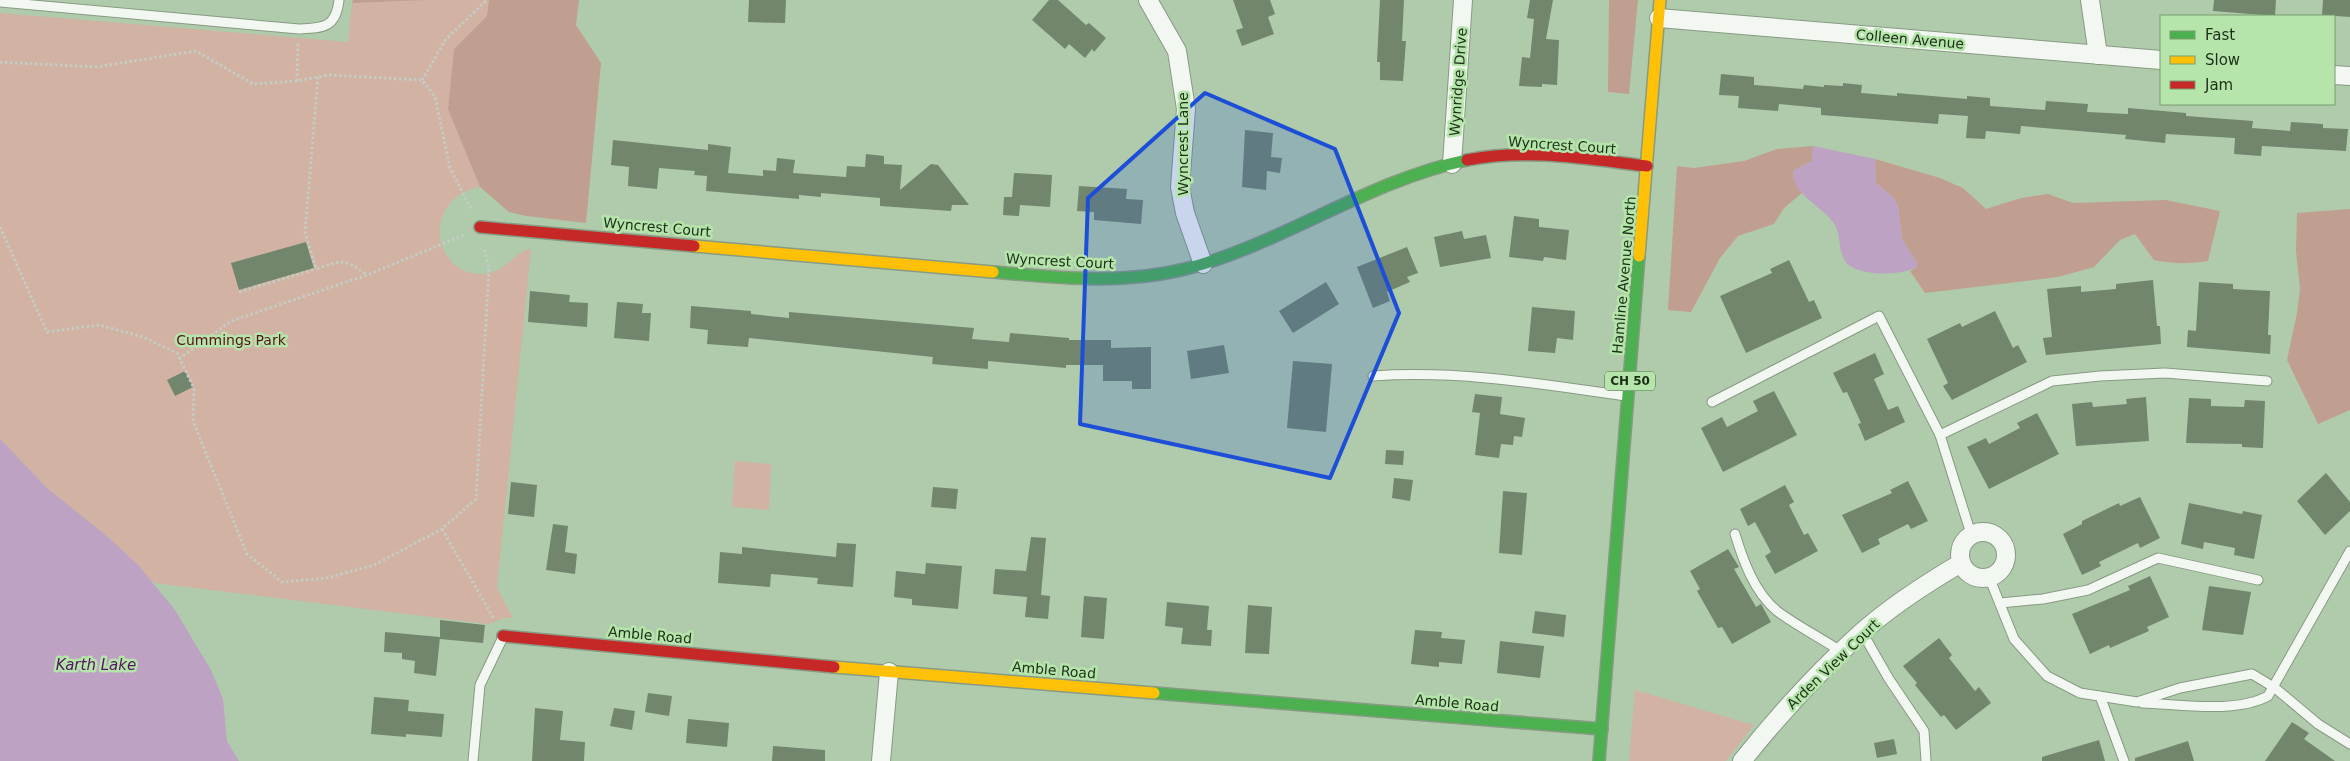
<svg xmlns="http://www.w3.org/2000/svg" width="2350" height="761" viewBox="0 0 2350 761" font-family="'DejaVu Sans',sans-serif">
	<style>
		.green { fill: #d1b2a3 }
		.forest { fill: #c09e90 }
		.water { fill: #bda2c4 }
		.building { fill: #71866d }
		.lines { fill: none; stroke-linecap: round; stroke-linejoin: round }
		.lane-casing { stroke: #879b83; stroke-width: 11 }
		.street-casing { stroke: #879b83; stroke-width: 20 }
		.fast-casing { stroke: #879b83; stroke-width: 14 }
		.slow-casing { stroke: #879b83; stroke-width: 14 }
		.jam-casing { stroke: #879b83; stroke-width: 14 }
		.path { stroke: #c4ccc3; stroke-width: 3; stroke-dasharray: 2.5 2.5; stroke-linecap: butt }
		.lane { stroke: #f3f7f2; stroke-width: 9 }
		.street { stroke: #f3f7f2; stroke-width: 18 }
		.fast { stroke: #4caf50; stroke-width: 11 }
		.slow { stroke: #ffc107; stroke-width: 11 }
		.jam { stroke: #c62828; stroke-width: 11 }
		.marked { fill: #1d4ed8; fill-opacity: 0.2; stroke: #1d4ed8; stroke-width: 4; stroke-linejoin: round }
		.labels { text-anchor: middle; stroke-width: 5; stroke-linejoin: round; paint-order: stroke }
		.shield { fill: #b5e5aa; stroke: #4b6644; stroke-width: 1 }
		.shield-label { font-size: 12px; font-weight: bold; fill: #1d2f19 }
		.street-label { font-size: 14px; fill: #1d2f19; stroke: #b5e5aa }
		.park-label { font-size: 14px; fill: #5b0f18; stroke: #b5e5aa }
		.water-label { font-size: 15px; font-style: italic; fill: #541562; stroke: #b5e5aa }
	</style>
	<rect width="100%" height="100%" fill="#b0cbab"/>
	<g class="green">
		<path d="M426 0H489L487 16 454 49 448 109 480 187C422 197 431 274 481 274 507 274 514 250 531 249L497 588 513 618H504L488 624 154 583 109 538 47 488 0 439V13L348 42 352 3Z"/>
		<path d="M735 461 771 464 769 510 732 507Z"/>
		<path d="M1635 690 1754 725 1726 761H1629Z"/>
	</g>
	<g class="forest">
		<path d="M353 0H426L352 3Z"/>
		<path d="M489 0H579L576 25 601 63 586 223 526 216 509 212 480 187 448 109 454 49 487 16Z"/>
		<path d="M1609 0H1638L1629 94 1608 92Z"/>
		<path d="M1813 146 1812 161 1793 171V177L1802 193 1784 208 1774 224 1738 236 1720 258 1691 312 1668 310 1677 166 1694 168 1744 161 1777 149Z"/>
		<path d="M1875 159 1940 178 1963 188 1986 209 2021 198 2048 194 2073 203 2166 200 2220 211 2208 261C2189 264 2173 264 2154 260L2135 234 2120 240 2094 267 2058 277 1925 293 1910 271 1917 267V263L1902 239 1898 206 1893 197 1876 183Z"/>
		<path d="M2350 209V410L2318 424 2287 360 2297 313 2300 289 2296 251 2297 213Z"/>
	</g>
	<g class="water">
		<path d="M1813 146 1875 159 1876 183 1893 197 1898 206 1902 239 1917 263V267C1902 276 1855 277 1845 261 1837 248 1842 232 1832 221 1820 205 1792 194 1793 171L1812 161Z"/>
		<path d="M0 439 47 488 109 538 138 565 175 610 211 670 223 699 227 741 239 761H0Z"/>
	</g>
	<g class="building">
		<path d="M749 0H786L785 23 748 22Z"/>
		<path d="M1049 0H1058L1086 25 1089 23 1106 38 1094 52 1092 49 1085 58 1069 44 1065 49 1032 20Z"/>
		<path d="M1233 0H1270L1275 14 1268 17 1274 34 1242 46 1236 30 1243 28Z"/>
		<path d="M1380 0H1404L1402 41H1406L1403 81 1380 80V62H1377Z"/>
		<path d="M1530 0H1553L1546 39 1559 40 1557 85 1542 84V87L1519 86 1522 57 1530 58 1534 19 1527 18Z"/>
		<path d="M2214 0H2276L2275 16 2213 11Z"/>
		<path d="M2323 0H2350V17L2322 15Z"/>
		<path d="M1721 74 1754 77V85L1803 89 1804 85 1824 87V85L1843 86V83L1862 85 1861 93 1897 96V93L1967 99V96L1990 98V106L2045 110 2046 101 2088 104 2087 112 2128 114V108L2186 113V116L2253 121 2252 128 2290 131 2291 122 2323 124V128L2348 129 2346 151 2262 146 2261 156 2234 154 2235 138 2166 134 2165 143 2125 139 2126 135 2021 126 2020 134 1986 131 1985 139 1966 138 1968 116 1939 114 1938 124 1821 115V108L1779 104 1778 111 1738 108 1739 96 1719 95Z"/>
		<path d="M1245 130 1273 133 1271 157 1282 158 1280 173 1267 171 1266 190 1242 187Z"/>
		<path d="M613 140 708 150V144L731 147 728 173 763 176V170L776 171 777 158 795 160 793 173 846 177 847 166 865 167 866 154 884 156V164L902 165 900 190 931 164 938 165 969 205H952L951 211 880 206V198L821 193V197L799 195V199L706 191 707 176 694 175 695 171 659 168 657 189 628 186 629 167 611 165Z"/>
		<path d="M1014 173 1052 175 1050 207 1020 205 1019 216 1003 215 1004 197H1012Z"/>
		<path d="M1079 186 1127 189 1126 199 1143 200 1141 224 1094 220V212L1077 211Z"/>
		<path d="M1514 216 1539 219V227L1569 230 1566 260 1544 257 1543 261 1509 257Z"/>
		<path d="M1462 231 1464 239 1486 235 1491 258 1440 267 1434 237Z"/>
		<path d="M306 242 314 268 239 290 231 263Z"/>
		<path d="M1407 247 1418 273 1407 277 1410 282 1387 292 1390 301 1373 308 1357 267Z"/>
		<path d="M1789 260 1809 302 1814 300 1822 318 1746 353 1720 296 1772 273 1770 269Z"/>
		<path d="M2153 280 2157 326H2160L2161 344 2046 355 2043 338 2052 337 2047 289 2081 286V292L2116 289V284Z"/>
		<path d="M1326 282 1339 304 1293 333 1279 311Z"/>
		<path d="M2199 282 2233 284V289L2270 291 2268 335H2271L2270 354 2187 347 2188 330 2196 331Z"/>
		<path d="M530 291 570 295 569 302 588 303 587 327 528 322Z"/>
		<path d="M617 302 643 304 642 313H651L649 341 614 338Z"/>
		<path d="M691 306 751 311V314L789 318V312L974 328 972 339 1009 342 1010 333 1069 338V340H1111V348L1151 347V389H1132V381H1103V365H1066V368L988 361V369L932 364 933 357 749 338 748 347 707 344 708 330 690 328Z"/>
		<path d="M1532 307 1575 311 1573 340 1557 338 1555 353 1528 351Z"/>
		<path d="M1995 311 2013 348 2018 345 2027 362 1952 400 1943 386 1948 383 1927 339 1960 323 1962 327Z"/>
		<path d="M1224 345 1229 373 1191 379 1187 351Z"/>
		<path d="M1875 353 1884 374 1874 379 1888 410 1898 406 1905 422 1865 441 1858 424 1861 423 1847 392 1843 393 1833 373Z"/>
		<path d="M1293 361 1332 364 1326 432 1287 428Z"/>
		<path d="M185 371 193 387 175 396 167 380Z"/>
		<path d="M1774 391 1797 435 1723 472 1701 428 1722 417 1727 427 1758 411 1753 401Z"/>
		<path d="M1475 394 1502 397 1500 414 1525 418 1522 437 1514 436 1513 445 1501 444 1499 458 1475 455 1480 413 1472 412Z"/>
		<path d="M2146 397 2149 441 2076 446 2072 404 2092 402 2093 407 2127 404 2126 399Z"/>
		<path d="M2189 398 2211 399V406L2244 407 2245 400 2265 401 2263 448 2242 447V444L2186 443Z"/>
		<path d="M2037 413 2059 454 1989 489 1967 447 1986 438 1989 444 2020 428 2017 423Z"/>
		<path d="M1386 450 1404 451 1403 465 1385 464Z"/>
		<path d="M2326 473 2350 502V511L2325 535 2297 501Z"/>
		<path d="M1394 478 1413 480 1410 501 1392 498Z"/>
		<path d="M1908 481 1928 521 1911 529 1908 524 1878 539 1880 544 1862 553 1842 515 1892 493 1890 490Z"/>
		<path d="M511 482 537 485 534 517 508 514Z"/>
		<path d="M1785 485 1794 502 1789 505 1804 535 1808 533 1818 551 1775 574 1765 556 1771 552 1755 522 1748 526 1740 509Z"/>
		<path d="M933 487 958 489 956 509 931 507Z"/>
		<path d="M1503 491 1527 493 1522 555 1499 553Z"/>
		<path d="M2140 497 2160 538 2140 548 2138 543 2099 562 2101 566 2082 575 2063 534 2082 524V521L2119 503 2120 506Z"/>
		<path d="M2189 503 2242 514 2243 511 2262 515 2254 559 2234 555 2235 548 2204 542 2203 549 2181 544Z"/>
		<path d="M553 524 568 526 565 552 577 554 575 574 546 570Z"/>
		<path d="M1031 537 1046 538 1041 595 1050 596 1048 619 1025 617 1027 597 993 594 995 569 1026 571Z"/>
		<path d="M837 543 856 544 853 587 817 584 818 578 771 574 770 587 718 583 720 552 742 554V547L836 557Z"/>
		<path d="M1728 549 1739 567 1734 569 1756 607 1761 604 1771 622 1732 644 1722 627 1718 628 1697 591 1700 589 1690 571Z"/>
		<path d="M926 563 962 566 958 609 912 605V599L894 597 896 571 925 574Z"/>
		<path d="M2150 576 2169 617 2147 627 2149 631 2110 648 2109 645 2090 654 2072 614 2130 590 2128 586Z"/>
		<path d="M2209 586 2251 592 2243 635 2202 630Z"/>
		<path d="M1084 596 1107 598 1104 639 1081 637Z"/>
		<path d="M1167 602 1209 606 1207 630H1212L1211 646 1181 644 1183 628 1165 626Z"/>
		<path d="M1248 605 1272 607 1269 654 1245 653Z"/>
		<path d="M1535 611 1566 615 1564 637 1532 633Z"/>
		<path d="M440 620 485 625 483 643 440 639Z"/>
		<path d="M1415 630 1442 632 1441 638 1465 640 1462 664 1439 662V667L1411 664Z"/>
		<path d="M385 632 440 637 436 676 414 673 415 661 402 659V653L384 652Z"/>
		<path d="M1939 638 1952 655 1949 658 1975 691 1979 687 1991 703 1956 730 1944 715 1941 717 1915 685 1917 683 1903 666Z"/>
		<path d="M1500 641 1544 646 1540 678 1497 673Z"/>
		<path d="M648 693 672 696 669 716 645 712Z"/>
		<path d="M374 697 409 700 408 711 444 714 442 737 406 734V737L371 734Z"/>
		<path d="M535 708 563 711 560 740 585 742 584 761H532Z"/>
		<path d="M614 708 635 711 632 730 610 726Z"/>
		<path d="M688 719 729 723 727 747 686 743Z"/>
		<path d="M2292 722 2309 733 2304 739 2335 761H2265Z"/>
		<path d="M1894 739 1897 754 1877 758 1874 743Z"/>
		<path d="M2099 740 2105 761H2042V757Z"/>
		<path d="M2188 741 2194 761H2135V758Z"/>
		<path d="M773 746 825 750V761H772Z"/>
	</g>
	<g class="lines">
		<defs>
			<g id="lane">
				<path d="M0 2 299 29C323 28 336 28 339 0"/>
				<path d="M1373 376C1460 370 1541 384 1626 396"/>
				<path d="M1712 402 1879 316 1940 435 1971 534"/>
				<path d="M1940 435 2052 381 2100 376 2165 373 2267 381"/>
				<path d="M1735 534C1743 560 1754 592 1777 611 1797 626 1821 638 1842 652"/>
				<path d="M1989 577 2014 639 2047 676 2080 693 2137 702 2180 688 2252 674 2275 688 2318 724 2350 744"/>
				<path d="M2000 603 2043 599 2088 590 2158 558 2258 580"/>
				<path d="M1862 632 1889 679 1924 731 1926 761"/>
				<path d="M2100 696 2124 761"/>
				<path d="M2142 703C2179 704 2235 714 2268 696L2350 551"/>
				<path d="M473 761 480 685 503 637"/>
			</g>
			<g id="street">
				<path d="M1148 0 1177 51 1186 109 1180 187 1185 213 1203 264"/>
				<path d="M2090 0 2098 55"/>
				<path d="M1659 18 2161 60"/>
				<path d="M2334 75 2350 76"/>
				<path d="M1452 164 1463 0"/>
				<circle cx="1983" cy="555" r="23"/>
				<path d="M881 761 889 672"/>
				<path d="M1742 761C1778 716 1818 672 1861 633 1891 606 1927 583 1961 563"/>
			</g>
			<g id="fast">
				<path d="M993 272C1059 278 1124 285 1189 268 1285 242 1368 181 1467 160"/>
				<path d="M1154 693 1602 729"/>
				<path d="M1599 761 1639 256"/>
			</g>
			<g id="slow">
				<path d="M694 246 993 272"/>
				<path d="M1639 256 1660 0"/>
				<path d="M834 667 1154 693"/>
			</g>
			<g id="jam">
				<path d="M1467 160C1526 148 1587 159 1647 166"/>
				<path d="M480 227 694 246"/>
				<path d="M503 636 834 667"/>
			</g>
		</defs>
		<use href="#lane" class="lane-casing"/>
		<use href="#street" class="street-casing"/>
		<use href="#fast" class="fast-casing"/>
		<use href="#slow" class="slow-casing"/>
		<use href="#jam" class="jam-casing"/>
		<g class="path">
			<path d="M0 62 96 67 196 51 253 84 297 81 328 75 422 80 435 97 450 168 472 211"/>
			<path d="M318 77 305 232 316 269C342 260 344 258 367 275"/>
			<path d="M422 80 446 39 487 0"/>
			<path d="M297 81 298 42"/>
			<path d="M0 227 47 332 99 325 143 337 177 353 194 388 193 421 247 554 282 582 327 578 374 565 442 529 476 499 489 269 484 247"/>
			<path d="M239 292 316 269"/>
			<path d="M179 359 231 321 367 275 464 235"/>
			<path d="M442 529 494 619"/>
		</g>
		<use href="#lane" class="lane"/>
		<use href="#street" class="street"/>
		<use href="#fast" class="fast"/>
		<use href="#slow" class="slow"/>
		<use href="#jam" class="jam"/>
	</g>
	<path class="marked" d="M1205 93 1335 149 1399 313 1330 478 1080 424 1088 198Z"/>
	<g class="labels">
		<rect class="shield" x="1605" y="371.5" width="50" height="19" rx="4"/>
		<g class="shield-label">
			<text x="1630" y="385">CH 50</text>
		</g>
		<g class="street-label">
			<text transform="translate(1910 39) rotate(5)" y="5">Colleen Avenue</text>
			<text transform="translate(1458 82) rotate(-86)" y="5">Wynridge Drive</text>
			<text transform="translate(1183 144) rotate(-90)" y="5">Wyncrest Lane</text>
			<text transform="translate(1562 145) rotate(4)" y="5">Wyncrest Court</text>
			<text transform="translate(657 227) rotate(5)" y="5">Wyncrest Court</text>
			<text transform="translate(1060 261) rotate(3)" y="5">Wyncrest Court</text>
			<text transform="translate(1624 275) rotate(-85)" y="5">Hamline Avenue North</text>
			<text transform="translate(650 635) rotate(5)" y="5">Amble Road</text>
			<text transform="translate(1833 664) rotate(-44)" y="5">Arden View Court</text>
			<text transform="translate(1054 670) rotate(5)" y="5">Amble Road</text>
			<text transform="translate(1457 703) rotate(5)" y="5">Amble Road</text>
		</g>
		<g class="park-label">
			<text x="231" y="345">Cummings Park</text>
		</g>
		<g class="water-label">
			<text x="96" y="670">Karth Lake</text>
		</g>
	</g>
	<rect x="2160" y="15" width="175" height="90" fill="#b5e5aa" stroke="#789c70"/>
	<rect x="2170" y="31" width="25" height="8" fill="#4caf50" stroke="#789c70"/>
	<text x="2205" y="40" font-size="15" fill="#1d2f19">Fast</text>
	<rect x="2170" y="56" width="25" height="8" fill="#ffc107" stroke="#789c70"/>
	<text x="2205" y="65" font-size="15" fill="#1d2f19">Slow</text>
	<rect x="2170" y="81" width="25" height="8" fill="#c62828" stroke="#789c70"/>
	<text x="2205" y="90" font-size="15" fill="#1d2f19">Jam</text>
</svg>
